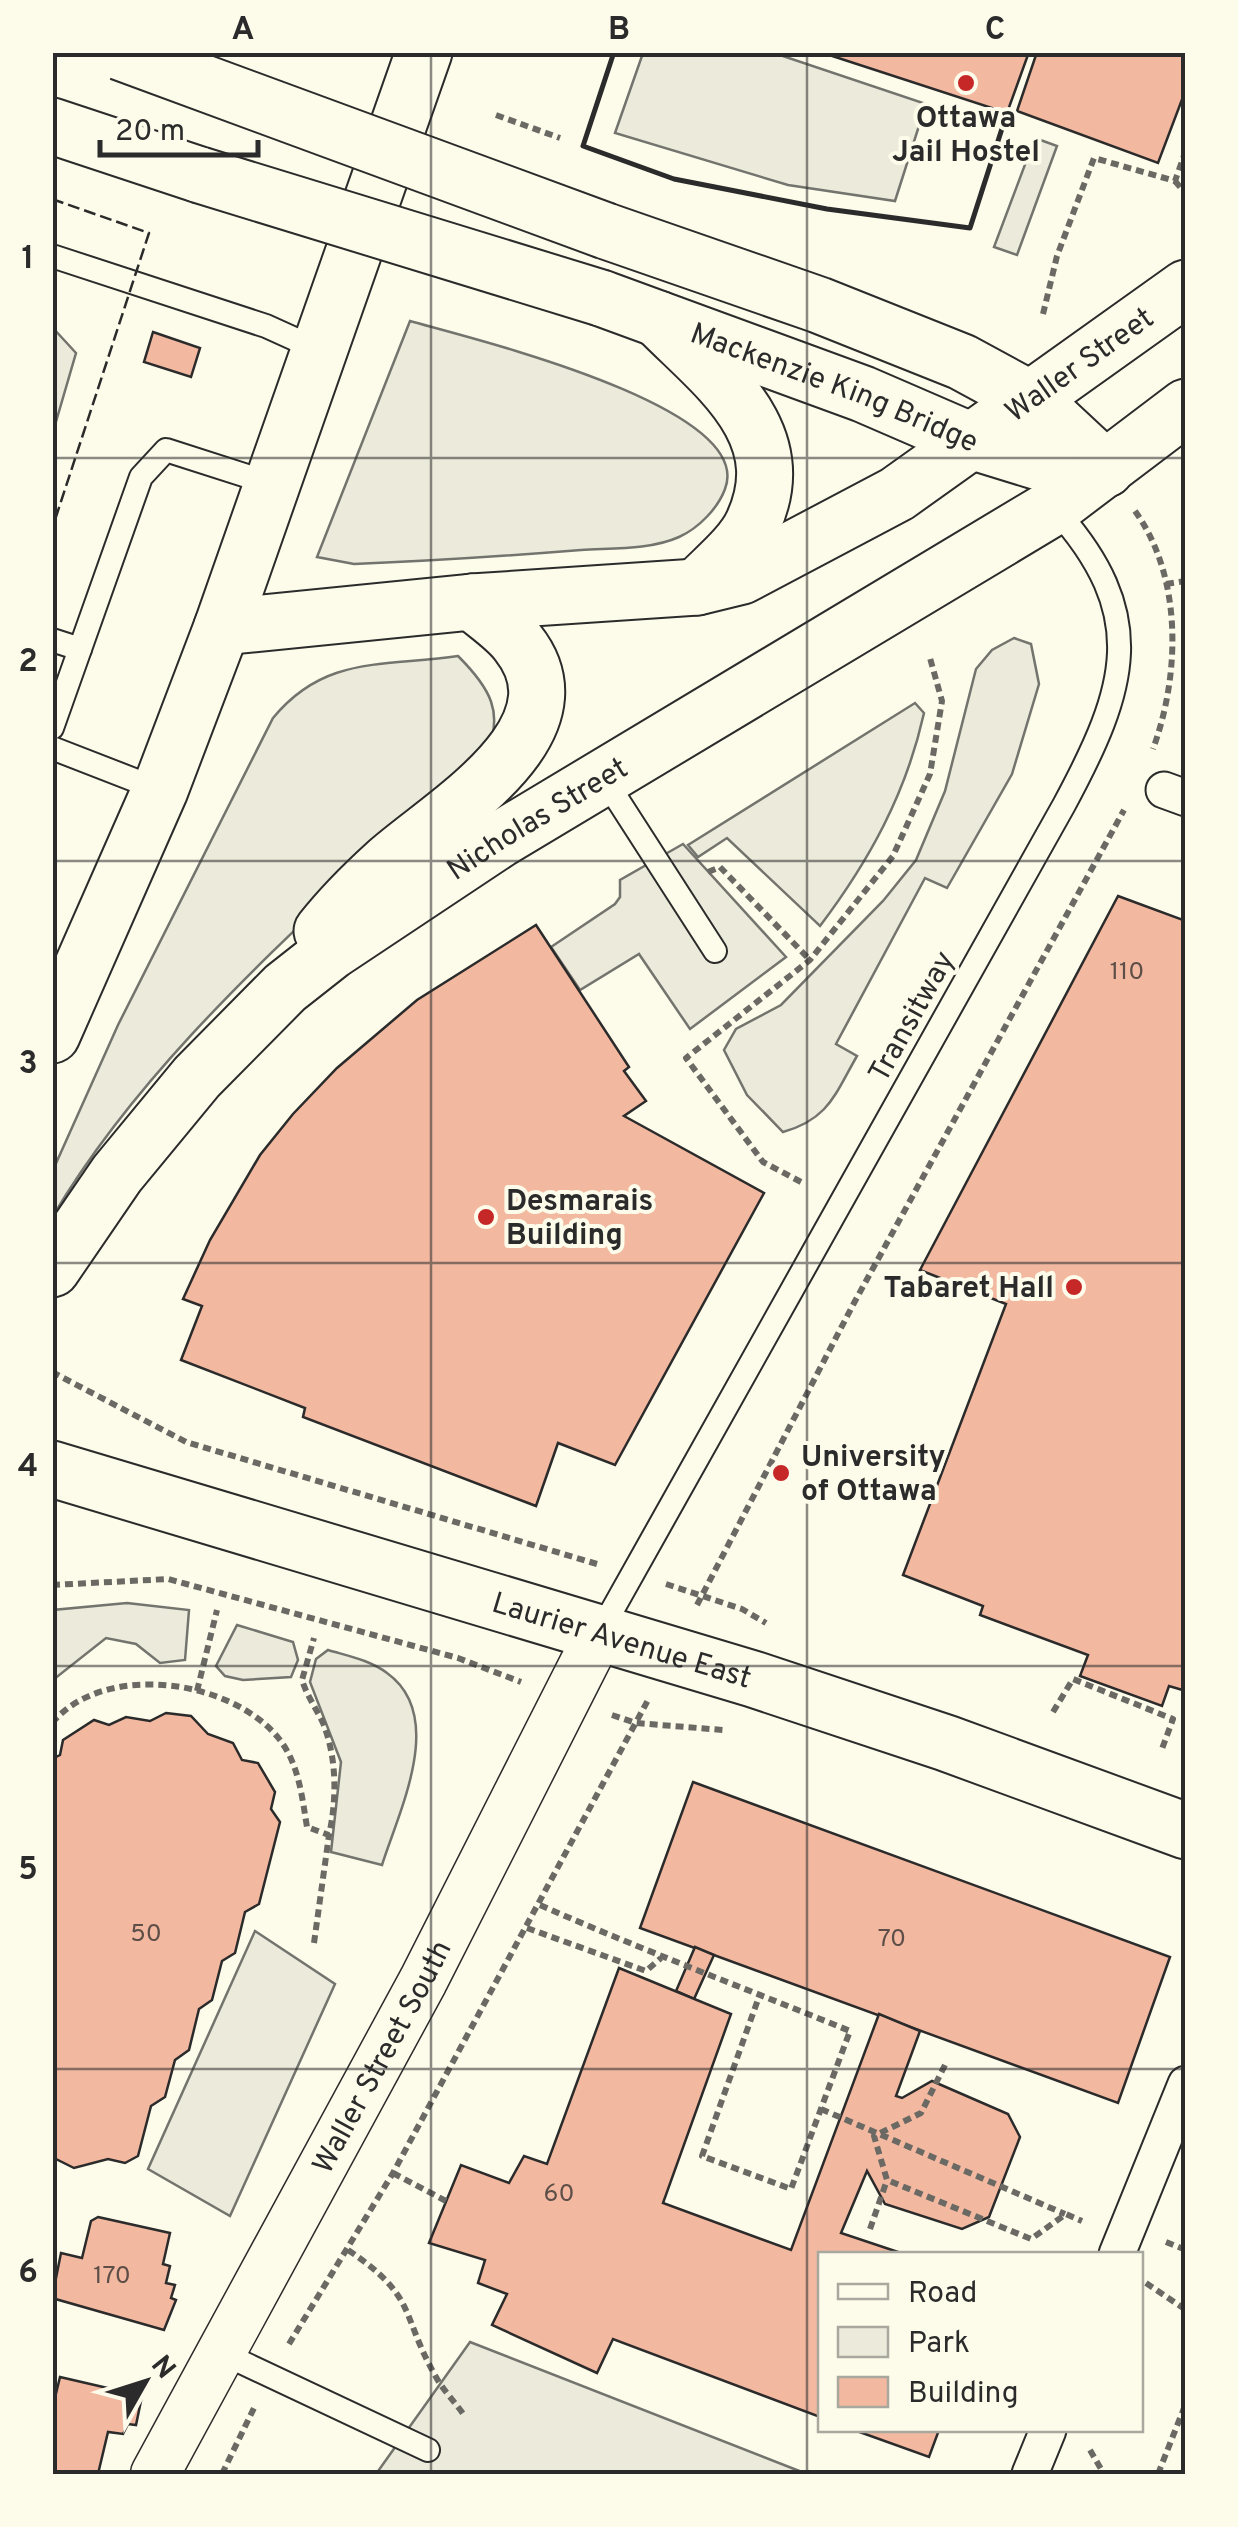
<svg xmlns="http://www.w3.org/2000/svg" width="1238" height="2527" viewBox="0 0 1238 2527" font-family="Overpass,sans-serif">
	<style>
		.green { fill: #ecebdb; stroke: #74746e; stroke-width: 2.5 }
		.parking { fill: #eceadb; stroke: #74746e; stroke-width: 2.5 }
		.building { fill: #f2b8a0; stroke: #2b2b2b; stroke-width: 2.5 }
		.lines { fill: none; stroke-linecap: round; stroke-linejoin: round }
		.service-casing { stroke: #2b2b2b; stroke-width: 26 }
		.pedestrian-casing { stroke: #2b2b2b; stroke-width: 39 }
		.minor-casing { stroke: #2b2b2b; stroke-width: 51 }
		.secondary-casing { stroke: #2b2b2b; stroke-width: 59 }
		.primary-casing { stroke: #2b2b2b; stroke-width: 59 }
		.path { stroke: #6a6964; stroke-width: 6; stroke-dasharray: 8 5; stroke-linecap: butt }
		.service { stroke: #fdfbea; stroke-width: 22 }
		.pedestrian { stroke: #fdfbea; stroke-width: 35 }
		.minor { stroke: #fdfbea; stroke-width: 48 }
		.secondary { stroke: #fdfbea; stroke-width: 55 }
		.primary { stroke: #fdfbea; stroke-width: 55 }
		.secondary-bridge-casing { stroke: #2b2b2b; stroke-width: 59; stroke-linecap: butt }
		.secondary-bridge { stroke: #fdfbea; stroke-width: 55 }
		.fence { stroke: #2b2b2b; stroke-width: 2.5; stroke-dasharray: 12 5; stroke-linecap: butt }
		.wall { stroke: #2b2b2b; stroke-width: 5 }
		.grid { fill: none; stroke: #2b2b2b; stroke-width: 2.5; stroke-opacity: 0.55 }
		.poi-dot { fill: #c62828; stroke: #fdfbea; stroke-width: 4 }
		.labels { text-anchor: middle; stroke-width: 8; stroke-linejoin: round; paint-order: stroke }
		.number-label { font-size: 25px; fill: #5d4e48 }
		.poi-label { font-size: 30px; font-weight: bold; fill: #2b2b2b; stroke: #fdfbea; text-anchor: start }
		.street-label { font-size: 30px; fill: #2b2b2b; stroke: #fdfbea }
		.neatline { fill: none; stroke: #2b2b2b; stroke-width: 4 }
		.grid-label { font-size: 32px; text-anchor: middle; font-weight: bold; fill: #2b2b2b }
	</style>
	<rect width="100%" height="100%" fill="#fdfbea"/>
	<g class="green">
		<path d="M1035 138 1057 146 1017 255 994 247Z"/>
		<path d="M410 321C465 337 757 406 725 489 718 508 699 528 679 537 650 550 612 548 581 550 506 556 430 561 354 564L317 557Z"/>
		<path d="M1014 638 1031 644 1039 684 1012 774 947 888 925 878 836 1044 857 1056C835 1094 829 1119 783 1132L747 1095 724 1050 736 1029 781 1005 883 901 916 860 945 791 976 669 992 650Z"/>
		<path d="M458 656C489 687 506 713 485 756 473 779 385 844 360 868 249 973 131 1084 53 1216V1170L118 1025 273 718C325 655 383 667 458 656Z"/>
		<path d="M915 703 924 713C906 794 869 861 820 926L727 838 698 857 688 845Z"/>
		<path d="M127 1603 189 1610 185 1660 160 1663 136 1644 106 1638 53 1680V1610Z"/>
		<path d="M237 1625 293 1642 298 1660 291 1677 243 1680 225 1676 216 1666Z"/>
		<path d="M328 1650C348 1656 370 1660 387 1673 447 1716 399 1811 382 1865L331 1852 341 1762 310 1682 316 1659Z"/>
	</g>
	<g class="parking">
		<path d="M643 53H774L926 104 895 201 788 185 615 133Z"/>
		<path d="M53 328 76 353 53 432Z"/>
		<path d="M683 844 786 957 690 1029 639 954 580 990 551 947 615 904 620 897V880Z"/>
		<path d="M255 1931 335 1984 230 2216 148 2169Z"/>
		<path d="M470 2342 807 2474H376Z"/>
	</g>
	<g class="building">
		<path d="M820 52H1029L1007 113Z"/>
		<path d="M1037 52H1186V89L1158 163 1017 111Z"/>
		<path d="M153 332 200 348 191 377 144 362Z"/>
		<path d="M1118 896 1186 921V1691L1169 1686 1162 1706 1080 1676 1088 1655 980 1615 983 1606 903 1575 1006 1304 920 1270Z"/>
		<path d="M536 925 629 1067 624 1071 646 1101 624 1116 764 1193 615 1465 558 1443 536 1506 303 1417 305 1408 181 1360 202 1306 183 1299 210 1240 260 1155 293 1114 337 1068 417 1000Z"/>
		<path d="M166 1713 191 1716 208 1734 233 1743 242 1760 258 1763 275 1792 271 1809 280 1822 259 1904 245 1912 235 1953 222 1961 212 2000 199 2009 189 2050 175 2060 165 2097 151 2106 138 2156 125 2163 108 2159 74 2168 52 2157V1759L60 1755 63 1740 94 1720 109 1725 126 1717 150 1721Z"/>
		<path d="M693 1782 1170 1957 1118 2103 640 1928Z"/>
		<path d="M695 1947 714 1955 694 1999 676 1991Z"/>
		<path d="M619 1968 731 2014 663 2203 791 2250 879 2014 920 2031 896 2096 902 2098 932 2081 1008 2114 1020 2137 989 2217 962 2229 885 2204 867 2171 841 2233 904 2254H820V2417L613 2339 597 2373 492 2325 507 2294 478 2283 485 2260 429 2243 461 2165 509 2183 524 2156 547 2164Z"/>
		<path d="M98 2217 170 2233 163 2264 170 2266 166 2283 175 2285 171 2298 176 2300 164 2330 52 2298 61 2253 82 2258 91 2221Z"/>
		<path d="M60 2377 142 2396 136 2425 128 2424 123 2434 108 2432 98 2474H52V2410Z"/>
		<path d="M854 2430H939L929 2457Z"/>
	</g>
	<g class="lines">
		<defs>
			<g id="service">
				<path d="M52 256 266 326 319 350"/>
				<path d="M52 640 80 649"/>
				<path d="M52 728 141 477 166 450 272 484"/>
				<path d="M52 748 160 790"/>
				<path d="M603 777 715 951"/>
				<path d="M600 1632 1064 805C1127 688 1151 615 1054 508"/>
				<path d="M222 2353 428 2450"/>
			</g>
			<g id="pedestrian">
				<path d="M1164 790 1186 798"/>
				<path d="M1117 2254 1186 2084"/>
				<path d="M1030 2474 1048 2430"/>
			</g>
			<g id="minor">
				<path id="s1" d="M155 2474 423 1981 600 1632"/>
			</g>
			<g id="secondary">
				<path d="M52 126 200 175"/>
				<path d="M606 231 819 305 962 362 1032 400 1106 469"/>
				<path id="s2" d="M601 298 863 394 974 442 1039 462 1106 469"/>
				<path id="s3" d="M52 1469 753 1679 946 1743 1186 1831"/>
			</g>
			<g id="primary">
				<path d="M658 319C714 376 795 432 753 523 742 547 715 568 697 587"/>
				<path id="s4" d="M222 627 472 602 697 587 742 576 897 494 1186 288"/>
				<path d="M322 931C341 907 364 884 386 864 439 816 589 732 518 643 506 627 487 615 472 602"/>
				<path d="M52 1035 160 790 222 627 424 52"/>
				<path id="s5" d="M52 1269 117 1174 197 1077 285 988 332 951 499 840 1054 507 1186 407"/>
			</g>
		</defs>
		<use href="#service" class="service-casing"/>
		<use href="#pedestrian" class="pedestrian-casing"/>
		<use href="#minor" class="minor-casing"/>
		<use href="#secondary" class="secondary-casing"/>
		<use href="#primary" class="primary-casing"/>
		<g class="path">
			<path d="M496 115 560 138"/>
			<path d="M1175 181 1186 194"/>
			<path d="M1043 314 1057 256 1094 158 1175 181 1186 150"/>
			<path d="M1135 511C1183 578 1180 675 1153 749"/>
			<path d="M1166 584 1186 581"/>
			<path d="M708 872 720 867 810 960"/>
			<path d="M801 1182 763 1162 686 1058 810 960 893 856 930 774 942 701 930 658"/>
			<path d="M52 1372 186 1442 597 1564"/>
			<path d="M666 1584 742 1609 766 1623"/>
			<path d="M52 1585 168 1579 458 1658 521 1682"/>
			<path d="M697 1605 854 1303 1124 810"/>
			<path d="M197 1691 217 1610"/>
			<path d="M1053 1712 1073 1679 1173 1719 1162 1749"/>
			<path d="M612 1715 636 1723 723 1730"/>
			<path d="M52 1723C104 1661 233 1679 280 1740 299 1765 302 1797 307 1827L329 1835C337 1799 337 1758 323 1723 316 1708 307 1696 302 1680L314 1638"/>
			<path d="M540 1905C642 1950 747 1989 850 2031L791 2189 702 2156 760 1994"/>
			<path d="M527 1928 646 1971 661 1958"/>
			<path d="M314 1943 329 1835"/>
			<path d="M945 2065 921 2113 874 2136 887 2180 1031 2239 1066 2214 1082 2221"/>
			<path d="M821 2109 1065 2214"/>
			<path d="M393 2173 446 2201"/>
			<path d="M870 2229 887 2180"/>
			<path d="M1166 2242 1186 2250"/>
			<path d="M348 2250C418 2297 400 2314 436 2377 443 2390 455 2402 464 2415"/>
			<path d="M1146 2283 1186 2310"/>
			<path d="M289 2344 393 2173 648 1700"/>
			<path d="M1090 2450 1104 2474"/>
			<path d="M222 2474 254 2408"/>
			<path d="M1158 2474 1186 2403"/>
		</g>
		<use href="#service" class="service"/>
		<use href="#pedestrian" class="pedestrian"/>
		<use href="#minor" class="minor"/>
		<use href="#secondary" class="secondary"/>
		<use href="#primary" class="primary"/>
		<defs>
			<g id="secondary-bridge">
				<path d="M120 52 606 231"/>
				<path d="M200 175 601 298"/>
			</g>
		</defs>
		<use href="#secondary-bridge" class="secondary-bridge-casing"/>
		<use href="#secondary-bridge" class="secondary-bridge"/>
		<path class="fence" d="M52 199 149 233 52 529"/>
		<path class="wall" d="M614 52 583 146 674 179 827 209 970 228 1007 113"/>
	</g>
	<path class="grid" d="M431 52V2474M807 52V2474M52 458H1186M52 861H1186M52 1263H1186M52 1666H1186M52 2069H1186"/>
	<g class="poi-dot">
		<circle cx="966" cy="83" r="10"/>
		<circle cx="486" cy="1217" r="10"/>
		<circle cx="1074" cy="1287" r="10"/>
		<circle cx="781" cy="1473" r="10"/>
	</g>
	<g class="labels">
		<g class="number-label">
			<text x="1127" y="979">110</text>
			<text x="146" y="1941">50</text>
			<text x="892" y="1946">70</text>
			<text x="559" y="2201">60</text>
			<text x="112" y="2283">170</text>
		</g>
		<g class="poi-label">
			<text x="966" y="127" text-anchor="middle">Ottawa<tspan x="966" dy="34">Jail Hostel</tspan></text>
			<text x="506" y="1210">Desmarais<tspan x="506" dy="34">Building</tspan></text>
			<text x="1054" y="1297" text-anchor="end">Tabaret Hall</text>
			<text x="801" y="1466">University<tspan x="801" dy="34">of Ottawa</tspan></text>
		</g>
		<g class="street-label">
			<text dy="10" stroke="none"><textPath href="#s4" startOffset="922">Waller Street</textPath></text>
			<text dy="10" stroke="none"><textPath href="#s2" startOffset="250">Mackenzie King Bridge</textPath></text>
			<text dy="10" stroke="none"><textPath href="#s5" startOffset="670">Nicholas Street</textPath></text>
			<text transform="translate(911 1016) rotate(-61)" y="10">Transitway</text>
			<text dy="10" stroke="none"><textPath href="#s3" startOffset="595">Laurier Avenue East</textPath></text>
			<text dy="10" stroke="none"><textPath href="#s1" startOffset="475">Waller Street South</textPath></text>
		</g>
	</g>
	<rect width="1238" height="2527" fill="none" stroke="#fdfbea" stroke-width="110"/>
	<rect x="818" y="2252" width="325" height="180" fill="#fdfbea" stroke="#a9a89e" stroke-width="2.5"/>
	<rect x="838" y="2284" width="50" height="15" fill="#fdfbea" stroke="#a9a89e" stroke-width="2.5"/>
	<text x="908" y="2302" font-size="30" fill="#2b2b2b">Road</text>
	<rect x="838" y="2327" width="50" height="30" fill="#ecebdb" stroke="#a9a89e" stroke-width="2.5"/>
	<text x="908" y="2352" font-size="30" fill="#2b2b2b">Park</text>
	<rect x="838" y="2377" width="50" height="30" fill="#f2b8a0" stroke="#a9a89e" stroke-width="2.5"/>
	<text x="908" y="2402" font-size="30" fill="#2b2b2b">Building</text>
	<g transform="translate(145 2382) rotate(51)" stroke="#fdfbea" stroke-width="8" paint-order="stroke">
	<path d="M0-8L18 38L0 25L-18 38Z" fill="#2b2b2b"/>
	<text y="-15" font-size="28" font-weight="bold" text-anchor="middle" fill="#2b2b2b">N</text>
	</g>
	<path d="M100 140v15h158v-15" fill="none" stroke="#2b2b2b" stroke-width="5"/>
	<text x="115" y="140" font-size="30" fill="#2b2b2b" stroke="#fdfbea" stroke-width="8" paint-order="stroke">20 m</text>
	<rect x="55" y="55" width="1128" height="2417" class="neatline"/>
	<g class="grid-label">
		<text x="243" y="39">A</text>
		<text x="619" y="39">B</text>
		<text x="995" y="39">C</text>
		<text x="28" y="268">1</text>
		<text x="28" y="671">2</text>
		<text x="28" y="1073">3</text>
		<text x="28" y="1476">4</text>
		<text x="28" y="1879">5</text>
		<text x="28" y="2282">6</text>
	</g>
</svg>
